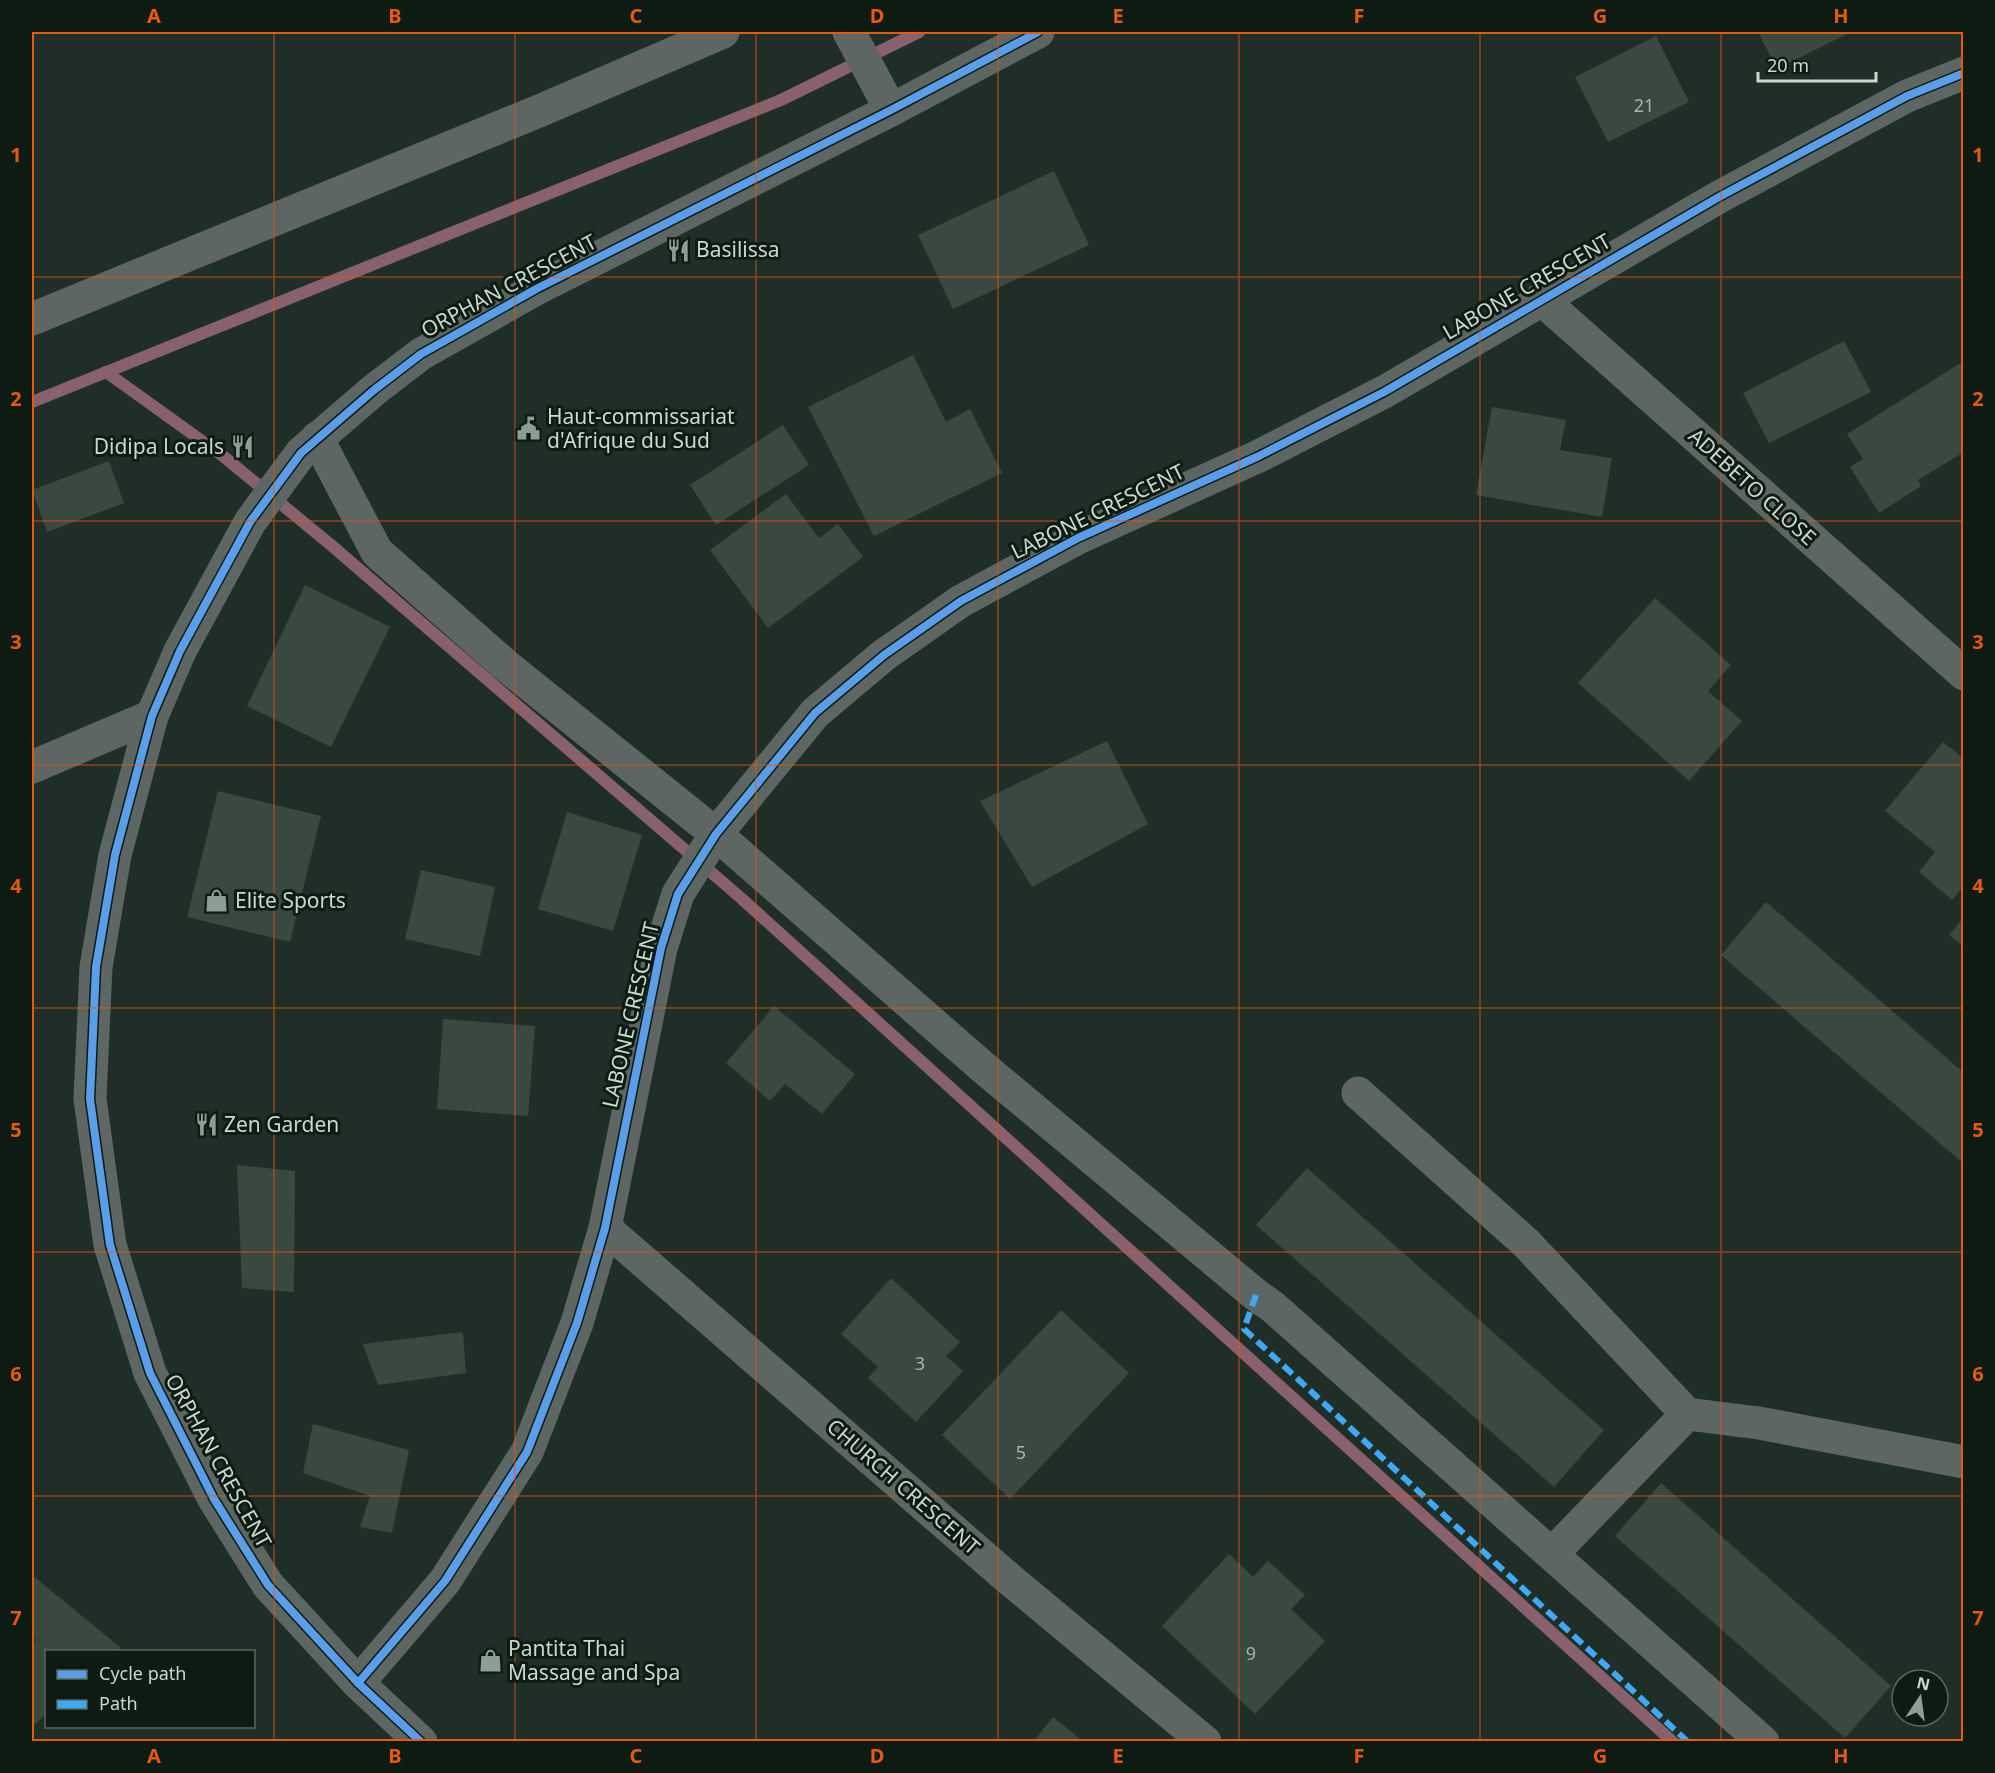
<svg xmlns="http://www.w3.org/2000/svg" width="1995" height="1773" viewBox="0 0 1995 1773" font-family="'Noto Sans',sans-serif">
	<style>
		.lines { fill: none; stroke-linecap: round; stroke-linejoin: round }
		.stream { stroke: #89606e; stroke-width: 12 }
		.building { fill: #394940 }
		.minor { stroke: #5d6662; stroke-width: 33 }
		.quiet { stroke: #3fa9f5; stroke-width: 6; stroke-dasharray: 12 6; stroke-linecap: butt }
		.cycleway-casing { stroke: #0e1b13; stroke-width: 11 }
		.cycleway { stroke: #5a9eea; stroke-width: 8 }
		.grid { fill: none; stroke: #e8590c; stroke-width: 1.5; stroke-opacity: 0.55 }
		.labels { text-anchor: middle; stroke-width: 6; stroke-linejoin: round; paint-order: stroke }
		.number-label { font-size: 18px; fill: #a4b5ab }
		.poi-label { font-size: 21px; fill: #c8d9cf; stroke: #0e1b13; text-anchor: start }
		.street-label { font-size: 21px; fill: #c8d9cf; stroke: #0e1b13 }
		.neatline { fill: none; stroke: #e8590c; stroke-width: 2 }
		.grid-label { font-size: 20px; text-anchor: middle; font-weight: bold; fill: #e8590c }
	</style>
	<rect width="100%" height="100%" fill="#1f2f27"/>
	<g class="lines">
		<g class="stream">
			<path d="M106 372 223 456 331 545 741 898 1673 1742"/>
			<path d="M32 402 781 100 919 32"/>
		</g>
	</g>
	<g class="building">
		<path d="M1758 32H1851L1777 69Z"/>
		<path d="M1656 36 1689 102 1608 142 1575 77Z"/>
		<path d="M1054 171 1089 245 953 309 918 235Z"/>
		<path d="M1844 341 1871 392 1769 443 1743 393Z"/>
		<path d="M913 355 946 422 970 409 1002 473 874 536 808 407Z"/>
		<path d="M1964 361V452L1918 480 1921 486 1879 513 1850 467 1863 459 1847 434Z"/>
		<path d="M1492 407 1566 420 1560 450 1612 458 1602 517 1476 495Z"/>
		<path d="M783 425 809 465 716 525 690 485Z"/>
		<path d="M109 461 124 503 47 532 32 490Z"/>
		<path d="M786 494 819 538 838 524 863 557 768 628 710 550Z"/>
		<path d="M305 585 390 627 331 747 247 706Z"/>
		<path d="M1655 598 1731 665 1708 691 1742 721 1689 781 1578 683Z"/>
		<path d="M1107 741 1148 824 1032 887 980 801Z"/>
		<path d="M1943 742 1964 759V886L1952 900 1919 872 1935 852 1885 811Z"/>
		<path d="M218 791 321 816 290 942 187 917Z"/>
		<path d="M567 812 642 835 613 931 538 909Z"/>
		<path d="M421 870 495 887 480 956 405 939Z"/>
		<path d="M1766 902 1964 1073V1164L1721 955Z"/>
		<path d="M1964 917V947L1949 935Z"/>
		<path d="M774 1006 855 1074 822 1114 785 1084 770 1101 726 1063Z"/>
		<path d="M443 1019 535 1026 528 1116 437 1109Z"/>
		<path d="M237 1165 295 1171 294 1292 242 1288Z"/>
		<path d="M1307 1168 1604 1430 1554 1487 1256 1225Z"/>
		<path d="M891 1278 960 1342 946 1356 963 1371 916 1422 868 1378 878 1367 841 1334Z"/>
		<path d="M1061 1310 1129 1373 1010 1499 942 1435Z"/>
		<path d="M463 1332 466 1373 378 1385 363 1344Z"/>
		<path d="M313 1424 409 1450 392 1533 360 1527 370 1496 303 1473Z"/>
		<path d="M1661 1483 1891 1686 1845 1738 1615 1536Z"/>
		<path d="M1229 1554 1253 1577 1268 1561 1305 1595 1291 1609 1325 1641 1255 1714 1162 1626Z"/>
		<path d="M32 1575 121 1648 117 1652H46V1714L32 1727V1645L36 1640 32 1636Z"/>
		<path d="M1053 1717 1084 1742H1033Z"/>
	</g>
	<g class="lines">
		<g class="minor">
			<path d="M849 32 891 110"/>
			<path d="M1541 299 1964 674"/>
			<path d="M32 319 539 111 723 32"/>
			<path d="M317 438 377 552 504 664 716 834 985 1069 1256 1295 1273 1307 1763 1742"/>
			<path d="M32 767 152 716"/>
			<path d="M1358 1093 1526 1243 1687 1414 1759 1423 1964 1462"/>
			<path d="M605 1228 1008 1578 1205 1742"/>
			<path d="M1552 1554 1687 1414"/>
			<path d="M358 1683 445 1581 527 1452 577 1323 605 1228 661 948 678 894 716 834 815 713 884 655 961 601 1078 538 1259 456 1384 392 1719 197 1907 96 1964 73"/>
			<path d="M421 1742 358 1683 268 1585 214 1499 150 1373 110 1245 90 1099 96 967 115 855 152 716 180 651 250 522 301 453 374 390 421 354 538 288 891 110 1038 32"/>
		</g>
		<path class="quiet" d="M1256 1295 1244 1329 1688 1742"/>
		<defs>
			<g id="cycleway">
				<path d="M358 1683 445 1581 527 1452 577 1323 605 1228 661 948 678 894 716 834 815 713 884 655 961 601 1078 538 1259 456 1384 392 1719 197 1907 96 1964 73"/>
				<path d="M421 1742 358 1683 268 1585 214 1499 150 1373 110 1245 90 1099 96 967 115 855 152 716 180 651 250 522 301 453 374 390 421 354 538 288 891 110 1038 32"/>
			</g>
		</defs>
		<use href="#cycleway" class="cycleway-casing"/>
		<use href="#cycleway" class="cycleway"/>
	</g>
	<path class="grid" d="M274 32V1742M515 32V1742M756 32V1742M998 32V1742M1239 32V1742M1480 32V1742M1721 32V1742M32 277H1964M32 521H1964M32 765H1964M32 1008H1964M32 1252H1964M32 1496H1964"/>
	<defs>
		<symbol id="restaurant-bare" viewBox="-9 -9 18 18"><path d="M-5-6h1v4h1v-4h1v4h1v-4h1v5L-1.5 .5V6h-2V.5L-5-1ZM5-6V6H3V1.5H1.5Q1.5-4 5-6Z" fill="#8d9e94" stroke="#0e1b13" stroke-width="2.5" paint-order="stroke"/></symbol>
		<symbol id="civic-bare" viewBox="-9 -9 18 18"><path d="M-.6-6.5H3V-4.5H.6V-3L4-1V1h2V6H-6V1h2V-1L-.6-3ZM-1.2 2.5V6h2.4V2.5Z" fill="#8d9e94" stroke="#0e1b13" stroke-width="2.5" paint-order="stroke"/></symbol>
		<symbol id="shop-bare" viewBox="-9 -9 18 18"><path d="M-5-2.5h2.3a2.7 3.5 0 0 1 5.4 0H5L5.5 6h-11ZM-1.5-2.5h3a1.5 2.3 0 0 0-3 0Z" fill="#8d9e94" stroke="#0e1b13" stroke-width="2.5" paint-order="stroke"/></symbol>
	</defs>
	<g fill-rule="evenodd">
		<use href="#restaurant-bare" x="662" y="234" width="33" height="33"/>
		<use href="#civic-bare" x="512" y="412" width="33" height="33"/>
		<use href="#restaurant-bare" x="226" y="430" width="33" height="33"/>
		<use href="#shop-bare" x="200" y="884" width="33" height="33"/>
		<use href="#restaurant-bare" x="190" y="1108" width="33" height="33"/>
		<use href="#shop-bare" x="474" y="1644" width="33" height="33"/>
	</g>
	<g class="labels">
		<g class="number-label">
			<text x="1644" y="112">21</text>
			<text x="920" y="1370">3</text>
			<text x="1021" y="1459">5</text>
			<text x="1251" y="1660">9</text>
		</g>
		<g class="poi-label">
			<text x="696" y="257">Basilissa</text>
			<text x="547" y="424">Haut-commissariat<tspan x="547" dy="24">d'Afrique du Sud</tspan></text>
			<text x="224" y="454" text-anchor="end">Didipa Locals</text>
			<text x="235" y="908">Elite Sports</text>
			<text x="224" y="1132">Zen Garden</text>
			<text x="508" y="1656">Pantita Thai<tspan x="508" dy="24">Massage and Spa</tspan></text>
		</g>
		<g class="street-label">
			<text transform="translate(509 286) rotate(-28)" y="7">ORPHAN CRESCENT</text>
			<text transform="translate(1527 287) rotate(-30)" y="7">LABONE CRESCENT</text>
			<text transform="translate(1752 487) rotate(42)" y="7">ADEBETO CLOSE</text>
			<text transform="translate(1098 512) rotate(-26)" y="7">LABONE CRESCENT</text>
			<text transform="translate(631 1015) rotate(-77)" y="7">LABONE CRESCENT</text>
			<text transform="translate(218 1461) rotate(61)" y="7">ORPHAN CRESCENT</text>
			<text transform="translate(903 1487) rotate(41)" y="7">CHURCH CRESCENT</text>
		</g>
	</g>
	<rect width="1995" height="1773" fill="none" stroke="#0e1b13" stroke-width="66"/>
	<rect x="45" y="1650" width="210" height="78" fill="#0e1b13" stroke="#58675e" stroke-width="1.5"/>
	<rect x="57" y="1670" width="30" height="9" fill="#5a9eea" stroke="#58675e" stroke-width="1.5"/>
	<text x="99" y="1680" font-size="18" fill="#c8d9cf">Cycle path</text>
	<rect x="57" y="1700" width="30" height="9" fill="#3fa9f5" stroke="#58675e" stroke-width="1.5"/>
	<text x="99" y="1710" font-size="18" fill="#c8d9cf">Path</text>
	<g transform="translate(1920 1698) rotate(13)"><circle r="28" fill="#0e1b13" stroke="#58675e" stroke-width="1.5"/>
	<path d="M0-4.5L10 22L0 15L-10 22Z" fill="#8d9e94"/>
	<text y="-9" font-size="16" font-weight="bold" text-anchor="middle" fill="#c8d9cf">N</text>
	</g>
	<path d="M1758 72v9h118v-9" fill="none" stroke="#c8d9cf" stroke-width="3"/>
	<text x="1767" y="72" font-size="18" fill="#c8d9cf" stroke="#0e1b13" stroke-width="4.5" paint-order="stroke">20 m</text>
	<rect x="33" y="33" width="1929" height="1707" class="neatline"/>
	<g class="grid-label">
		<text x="154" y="23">A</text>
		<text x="395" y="23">B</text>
		<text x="636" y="23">C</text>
		<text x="877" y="23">D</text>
		<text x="1118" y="23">E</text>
		<text x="1359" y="23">F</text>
		<text x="1600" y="23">G</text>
		<text x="1841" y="23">H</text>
		<text x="16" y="162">1</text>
		<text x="1978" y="162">1</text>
		<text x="16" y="406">2</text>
		<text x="1978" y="406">2</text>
		<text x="16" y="649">3</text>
		<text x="1978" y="649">3</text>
		<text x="16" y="893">4</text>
		<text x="1978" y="893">4</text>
		<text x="16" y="1137">5</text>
		<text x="1978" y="1137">5</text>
		<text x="16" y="1381">6</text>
		<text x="1978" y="1381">6</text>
		<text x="16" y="1625">7</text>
		<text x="1978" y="1625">7</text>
		<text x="154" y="1763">A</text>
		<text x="395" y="1763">B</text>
		<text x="636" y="1763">C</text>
		<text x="877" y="1763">D</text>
		<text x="1118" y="1763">E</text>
		<text x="1359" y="1763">F</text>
		<text x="1600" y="1763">G</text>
		<text x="1841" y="1763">H</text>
	</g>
</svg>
